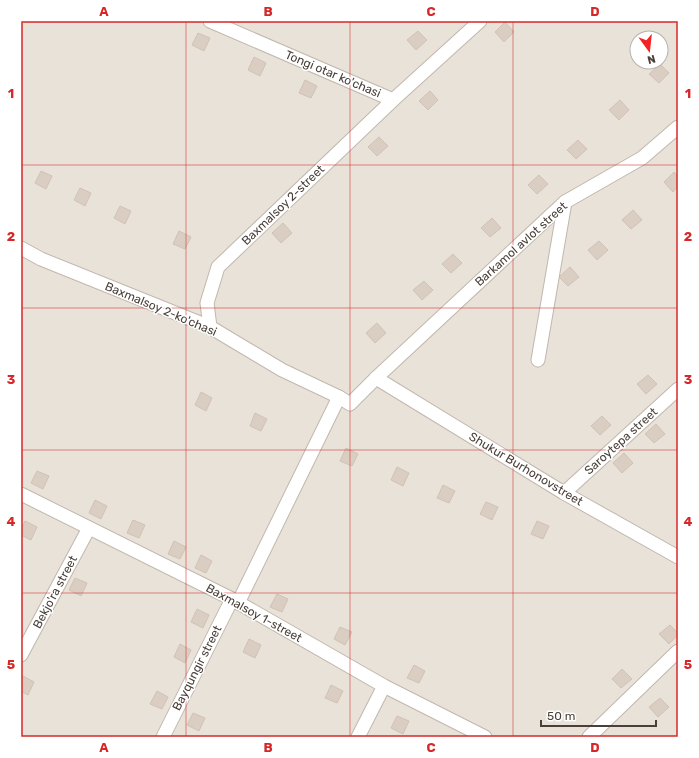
<svg xmlns="http://www.w3.org/2000/svg" width="699" height="758" viewBox="0 0 699 758" font-family="Rubik,sans-serif">
	<style>
		.residential { fill: #e9e2d9; fill-rule: evenodd }
		.building { fill: #dacec3; stroke: #d2c1b4 }
		.lines { fill: none; stroke-linecap: round; stroke-linejoin: round }
		.minor-casing { stroke: #c1b7ad; stroke-width: 15 }
		.minor { stroke: #fff; stroke-width: 13 }
		.grid { fill: none; stroke: #d62828; stroke-width: 1; stroke-opacity: 0.55 }
		.labels { text-anchor: middle; stroke-width: 3; stroke-linejoin: round; paint-order: stroke }
		.street-label { font-size: 12px; fill: #4a4039; stroke: #fff }
		.neatline { fill: none; stroke: #d62828; stroke-width: 1.5 }
		.grid-label { font-size: 13px; text-anchor: middle; font-weight: bold; fill: #d62828 }
	</style>
	<rect width="100%" height="100%" fill="#f5f1eb"/>
	<path class="residential" d="M21 21H678V737H21ZM637 38H661V62H637Z"/>
	<g class="building">
		<path d="M505 22 514 32 504 42 495 32Z"/>
		<path d="M418 31 427 40 416 50 407 40Z"/>
		<path d="M198 33 210 38 204 51 192 45Z"/>
		<path d="M254 57 266 63 260 76 248 70Z"/>
		<path d="M660 64 669 73 659 83 649 74Z"/>
		<path d="M305 80 317 86 311 98 299 93Z"/>
		<path d="M430 91 438 100 428 110 419 101Z"/>
		<path d="M620 100 629 110 619 120 609 110Z"/>
		<path d="M379 137 388 146 377 156 368 147Z"/>
		<path d="M578 140 587 149 576 159 567 150Z"/>
		<path d="M41 171 52 176 46 189 35 183Z"/>
		<path d="M674 172 678 177V187L673 192 664 182Z"/>
		<path d="M539 175 548 184 537 194 528 185Z"/>
		<path d="M80 188 91 193 85 206 74 200Z"/>
		<path d="M120 206 131 211 125 224 114 218Z"/>
		<path d="M633 210 642 220 631 229 622 220Z"/>
		<path d="M492 218 501 228 490 237 481 228Z"/>
		<path d="M283 223 292 233 281 243 272 233Z"/>
		<path d="M179 231 191 237 185 249 173 244Z"/>
		<path d="M599 241 608 250 597 260 588 250Z"/>
		<path d="M453 254 462 263 451 273 442 264Z"/>
		<path d="M570 267 579 277 568 286 559 277Z"/>
		<path d="M424 281 433 290 422 300 413 290Z"/>
		<path d="M377 323 386 333 375 343 366 333Z"/>
		<path d="M648 375 657 384 646 394 637 384Z"/>
		<path d="M201 392 212 398 206 411 195 405Z"/>
		<path d="M255 413 267 419 261 431 250 426Z"/>
		<path d="M602 416 611 425 600 435 591 426Z"/>
		<path d="M656 424 665 434 654 443 645 434Z"/>
		<path d="M346 448 358 454 352 466 340 461Z"/>
		<path d="M624 453 633 463 622 473 613 463Z"/>
		<path d="M397 467 409 473 403 486 391 480Z"/>
		<path d="M37 471 49 476 43 489 31 483Z"/>
		<path d="M443 485 455 491 449 503 437 498Z"/>
		<path d="M95 500 107 506 101 519 89 513Z"/>
		<path d="M486 502 498 507 492 520 480 514Z"/>
		<path d="M133 520 145 525 139 538 127 533Z"/>
		<path d="M25 521 37 527 31 540 21 535V530Z"/>
		<path d="M537 521 549 526 543 539 531 534Z"/>
		<path d="M174 541 186 547 180 559 168 554Z"/>
		<path d="M201 555 212 561 206 573 195 568Z"/>
		<path d="M75 578 87 583 81 596 69 590Z"/>
		<path d="M277 594 288 599 282 612 270 607Z"/>
		<path d="M197 609 209 615 203 628 191 622Z"/>
		<path d="M670 625 678 633V635L669 644 659 634Z"/>
		<path d="M340 627 352 632 345 645 334 639Z"/>
		<path d="M249 639 261 645 255 658 243 652Z"/>
		<path d="M180 644 191 650 185 663 174 657Z"/>
		<path d="M414 665 425 671 419 683 407 678Z"/>
		<path d="M622 669 632 679 621 688 612 679Z"/>
		<path d="M23 676 34 682 28 695 21 691V680Z"/>
		<path d="M331 685 343 691 337 703 325 698Z"/>
		<path d="M157 691 168 697 162 709 150 704Z"/>
		<path d="M660 698 669 707 658 717 649 707Z"/>
		<path d="M193 713 205 718 199 731 187 725Z"/>
		<path d="M397 716 409 721 403 734 391 728Z"/>
	</g>
	<g class="lines">
		<defs>
			<g id="minor">
				<path d="M210 21 393 100 480 21"/>
				<path d="M21 248 41 259 210 327 282 370 339 397 350 404 376 378 565 202 642 158 678 127"/>
				<path d="M210 327 207 303 218 267 393 100"/>
				<path d="M538 360 565 202"/>
				<path d="M376 378 564 493 678 557"/>
				<path d="M564 493 678 389"/>
				<path d="M21 494 232 599 384 686 485 737"/>
				<path d="M238 603 339 397"/>
				<path d="M21 655 89 528"/>
				<path d="M163 737 232 599"/>
				<path d="M358 737 384 686"/>
				<path d="M589 737 678 651"/>
			</g>
		</defs>
		<use href="#minor" class="minor-casing"/>
		<use href="#minor" class="minor"/>
	</g>
	<path class="grid" d="M186 21V737M350 21V737M513 21V737M21 165H678M21 308H678M21 450H678M21 593H678"/>
	<g class="labels">
		<g class="street-label">
			<text transform="translate(333 74) rotate(23)" y="4">Tongi otar ko'chasi</text>
			<text transform="translate(283 205) rotate(-44)" y="4">Baxmalsoy 2-street</text>
			<text transform="translate(521 244) rotate(-42)" y="4">Barkamol avlot street</text>
			<text transform="translate(161 309) rotate(23)" y="4">Baxmalsoy 2-ko'chasi</text>
			<text transform="translate(621 441) rotate(-42)" y="4">Saroytepa street</text>
			<text transform="translate(526 469) rotate(31)" y="4">Shukur Burhonovstreet</text>
			<text transform="translate(55 592) rotate(-62)" y="4">Bekjo'ra street</text>
			<text transform="translate(254 613) rotate(29)" y="4">Baxmalsoy 1-street</text>
			<text transform="translate(197 668) rotate(-63)" y="4">Baуqungir street</text>
		</g>
	</g>
	<rect width="699" height="758" fill="none" stroke="#ffffff" stroke-width="44"/>
	<g transform="translate(649 50) rotate(165)"><circle r="19" fill="#ffffff" stroke="#b7b3b0"/>
	<path d="M0-3L7 15L0 10L-7 15Z" fill="#f62121"/>
	<text y="-6" font-size="11" font-weight="bold" text-anchor="middle" fill="#4a4039">N</text>
	</g>
	<path d="M541 720v6h115v-6" fill="none" stroke="#4a4039" stroke-width="2"/>
	<text x="547" y="720" font-size="12" fill="#4a4039" stroke="#ffffff" stroke-width="3" paint-order="stroke">50 m</text>
	<rect x="22" y="22" width="655" height="714" class="neatline"/>
	<g class="grid-label">
		<text x="104" y="16">A</text>
		<text x="268" y="16">B</text>
		<text x="431" y="16">C</text>
		<text x="595" y="16">D</text>
		<text x="11" y="98">1</text>
		<text x="688" y="98">1</text>
		<text x="11" y="241">2</text>
		<text x="688" y="241">2</text>
		<text x="11" y="384">3</text>
		<text x="688" y="384">3</text>
		<text x="11" y="526">4</text>
		<text x="688" y="526">4</text>
		<text x="11" y="669">5</text>
		<text x="688" y="669">5</text>
		<text x="104" y="752">A</text>
		<text x="268" y="752">B</text>
		<text x="431" y="752">C</text>
		<text x="595" y="752">D</text>
	</g>
</svg>
